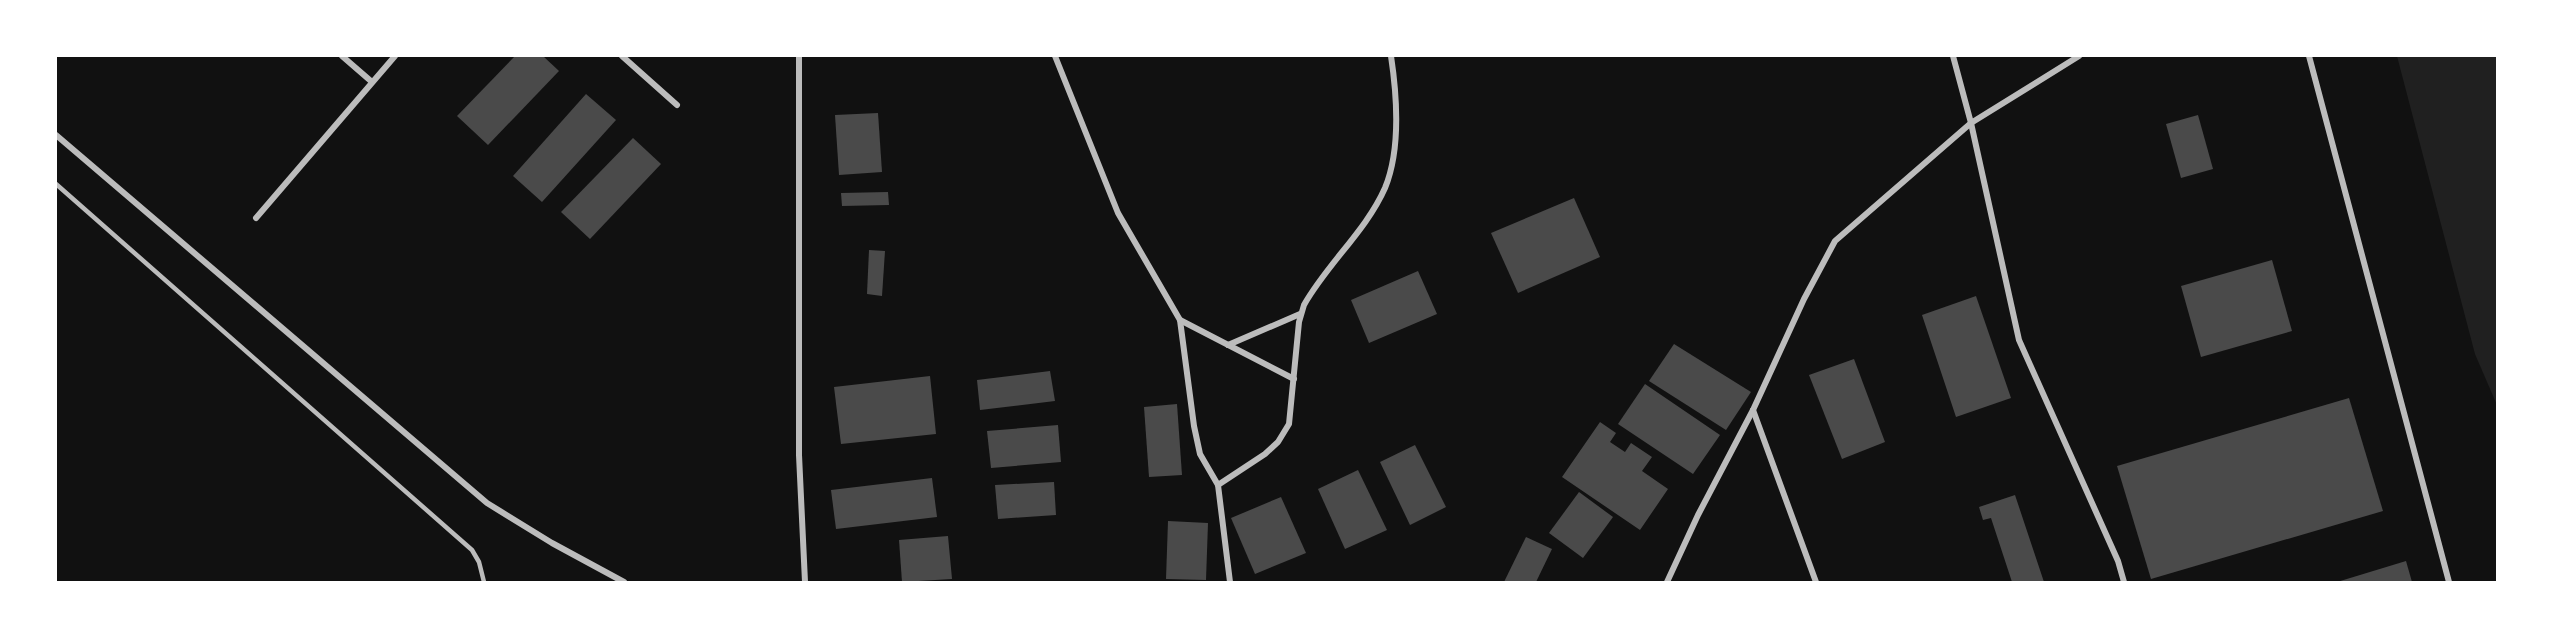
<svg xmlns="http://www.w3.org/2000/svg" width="2553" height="638" viewBox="0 0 2553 638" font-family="Spectral,serif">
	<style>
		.green { fill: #202020 }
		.building { fill: #4a4a4a }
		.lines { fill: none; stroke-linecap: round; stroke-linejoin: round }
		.service { stroke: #bcbcbc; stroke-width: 4.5 }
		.minor { stroke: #bcbcbc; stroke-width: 6 }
	</style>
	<rect width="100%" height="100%" fill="#111"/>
	<path class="green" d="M2397 56H2497V405L2475 354Z"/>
	<g class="building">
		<path d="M515 56H543L559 71 488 145 457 116Z"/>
		<path d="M586 94 616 120 542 202 513 176Z"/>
		<path d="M878 113 882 172 839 175 835 115Z"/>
		<path d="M2198 115 2213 169 2181 178 2166 124Z"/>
		<path d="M633 138 661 164 590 239 561 212Z"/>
		<path d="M888 192 889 205 842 206 841 193Z"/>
		<path d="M1574 198 1600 257 1518 293 1491 233Z"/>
		<path d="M869 250 885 251 882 296 867 294Z"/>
		<path d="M2272 260 2292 331 2201 357 2181 286Z"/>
		<path d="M1418 271 1437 314 1369 343 1351 300Z"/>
		<path d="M1976 296 2011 398 1956 417 1922 315Z"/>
		<path d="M1674 344 1751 392 1726 430 1649 381Z"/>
		<path d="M1854 359 1885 442 1842 459 1809 375Z"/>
		<path d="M1050 371 1055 401 980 410 977 380Z"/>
		<path d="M930 376 936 434 841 444 834 387Z"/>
		<path d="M1645 384 1720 435 1693 474 1618 424Z"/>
		<path d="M2349 398 2383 511 2151 579 2117 466Z"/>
		<path d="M1177 404 1182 475 1149 477 1144 407Z"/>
		<path d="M1600 422 1616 433 1610 442 1625 452 1631 443 1652 457 1642 471 1668 489 1640 530 1562 477Z"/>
		<path d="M1058 425 1061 462 991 468 987 431Z"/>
		<path d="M1415 445 1446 507 1410 525 1380 462Z"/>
		<path d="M1358 470 1387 530 1345 549 1318 489Z"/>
		<path d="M932 478 937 517 836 529 831 490Z"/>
		<path d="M1054 482 1056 515 998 519 995 485Z"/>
		<path d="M1579 492 1613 517 1583 558 1549 533Z"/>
		<path d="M2015 495 2044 582H2012L1991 518 1983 520 1979 507Z"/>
		<path d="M1281 497 1306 553 1255 574 1231 518Z"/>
		<path d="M1168 521 1208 523 1206 580 1166 579Z"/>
		<path d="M948 536 952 579 902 582 899 540Z"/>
		<path d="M1526 537 1552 549 1536 582H1504Z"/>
		<path d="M2406 561 2412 582H2337Z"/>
	</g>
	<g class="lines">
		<path class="service" d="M56 184 472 550 479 562 484 582"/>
		<g class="minor">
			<path d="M342 56 372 82"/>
			<path d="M622 56 677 105"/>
			<path d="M799 56V455L805 582"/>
			<path d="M1055 56 1118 213 1180 320 1194 426 1200 454 1218 485"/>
			<path d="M1953 56 1971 123 2019 340 2118 561 2124 582"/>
			<path d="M2309 56 2449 582"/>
			<path d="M56 135 487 503 552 543 624 582"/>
			<path d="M256 218 395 56"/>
			<path d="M1180 320 1294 379"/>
			<path d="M1228 345 1300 314"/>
			<path d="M1753 410 1816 582"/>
			<path d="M1230 582 1218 485 1265 454 1278 442 1289 424 1299 322 1304 305C1327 264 1366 231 1385 188 1401 149 1397 96 1391 56"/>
			<path d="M1667 582 1698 515 1753 410 1804 299 1835 241 1971 123 2079 56"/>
		</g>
	</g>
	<rect width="2553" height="638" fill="none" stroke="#ffffff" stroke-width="114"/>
</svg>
